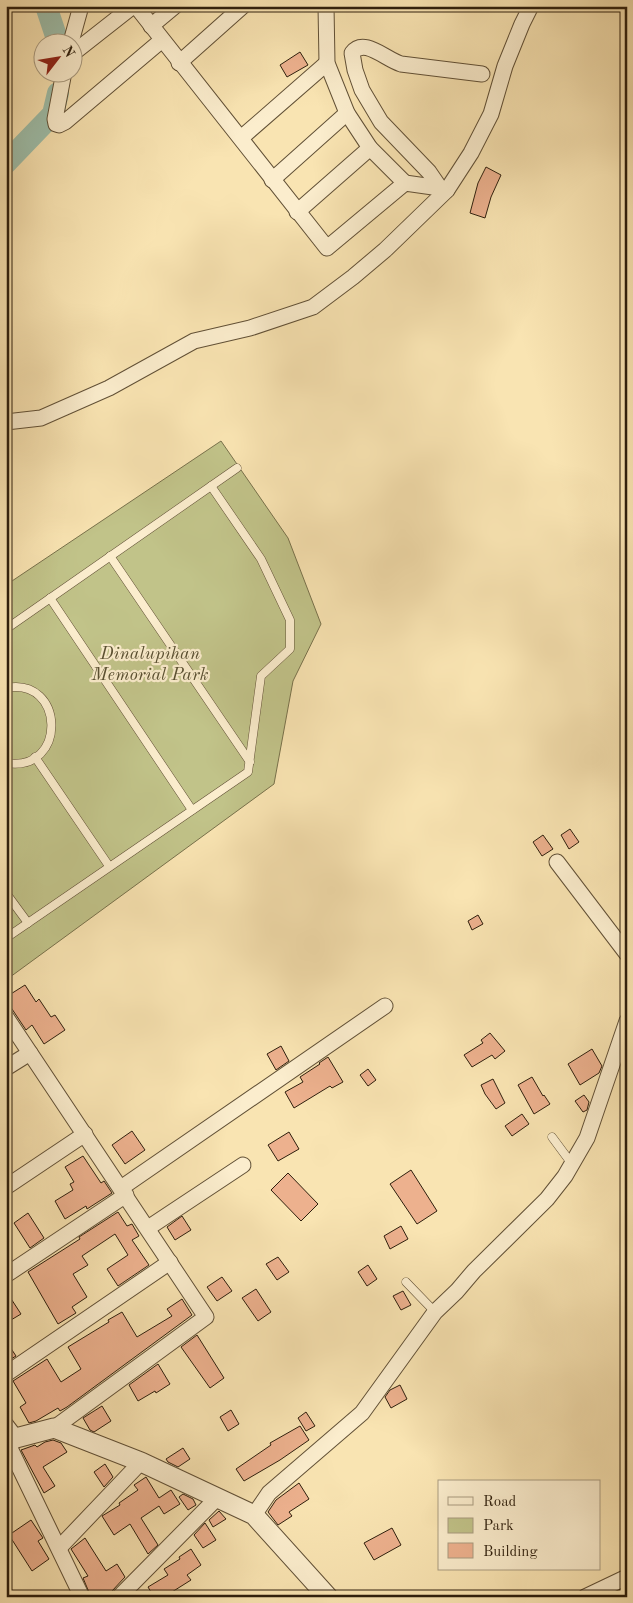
<svg xmlns="http://www.w3.org/2000/svg" width="633" height="1603" viewBox="0 0 633 1603" font-family="'Old Standard TT',serif">
	<style>
		.green { fill: #c1c389; stroke: #78714b }
		.lines { fill: none; stroke-linecap: round; stroke-linejoin: round }
		.river { stroke: #9ebfab; stroke-width: 22 }
		.building { fill: #edb18e; stroke: #2e1f0d }
		.service-casing { stroke: #615036; stroke-width: 9 }
		.minor-casing { stroke: #615036; stroke-width: 17 }
		.tertiary-casing { stroke: #615036; stroke-width: 21 }
		.service { stroke: #fbedcd; stroke-width: 8 }
		.minor { stroke: #fbedcd; stroke-width: 15 }
		.tertiary { stroke: #fbedcd; stroke-width: 19 }
		.labels { text-anchor: middle; stroke-width: 4.5; stroke-linejoin: round; paint-order: stroke }
		.park-label { font-size: 18px; font-style: italic; fill: #5a5032; stroke: #fbedcd }
	</style>
	<rect width="100%" height="100%" fill="#f9e4b2"/>
	<filter id="stains"><feTurbulence type="fractalNoise" baseFrequency=".004" numOctaves="4"/><feColorMatrix values="0 0 0 0 .2 0 0 0 0 .09 0 0 0 0 .02 0 0 0 .5 -.17"/></filter>
	<radialGradient id="worn" r=".72"><stop offset=".6" stop-color="#630" stop-opacity="0"/><stop offset="1" stop-color="#630" stop-opacity=".3"/></radialGradient>
	<path class="green" d="M221 441 288 538 321 624 293 681 274 784 6 980V585Z"/>
	<g class="lines">
		<g class="river">
			<path d="M46 6 58 42"/>
			<path d="M6 163 53 114 58 93"/>
		</g>
	</g>
	<g class="building">
		<path d="M300 52 308 65 287 77 280 65Z"/>
		<path d="M486 167 501 175 491 197 485 218 470 213 478 183Z"/>
		<path d="M570 829 579 842 569 849 561 835Z"/>
		<path d="M543 835 553 849 542 856 533 842Z"/>
		<path d="M478 915 483 924 472 930 468 921Z"/>
		<path d="M25 985 36 1002 39 999 51 1017 55 1015 65 1030 44 1044 32 1025 26 1030 6 1000V997Z"/>
		<path d="M490 1033 505 1051 495 1059 492 1055 472 1067 464 1055 483 1043 481 1040Z"/>
		<path d="M281 1046 289 1061 276 1070 267 1054Z"/>
		<path d="M592 1049 602 1066 599 1073 580 1085 568 1064Z"/>
		<path d="M328 1057 343 1082 332 1088 330 1086 294 1108 285 1092 303 1082 300 1077 320 1064 319 1063Z"/>
		<path d="M368 1069 376 1080 368 1086 360 1075Z"/>
		<path d="M532 1077 543 1096 544 1095 550 1104 534 1114 518 1085Z"/>
		<path d="M493 1079 505 1103 496 1109 485 1094 481 1085Z"/>
		<path d="M584 1095 589 1102 587 1110 583 1112 575 1101Z"/>
		<path d="M522 1114 529 1124 512 1136 505 1126Z"/>
		<path d="M132 1131 145 1150 125 1164 112 1145Z"/>
		<path d="M289 1132 299 1149 278 1161 268 1145Z"/>
		<path d="M83 1156 101 1183 104 1181 112 1193 87 1209 86 1206 65 1219 55 1201 73 1190 70 1184 74 1182 65 1167Z"/>
		<path d="M411 1170 437 1211 417 1224 390 1184Z"/>
		<path d="M288 1173 318 1204 301 1221 271 1190Z"/>
		<path d="M118 1212 127 1226 132 1224 139 1236 132 1240 149 1265 118 1286 107 1269 128 1255 115 1234 82 1256 88 1265 73 1274 87 1297 72 1307 76 1313 58 1324 28 1272 80 1239 79 1237Z"/>
		<path d="M28 1213 44 1238 30 1248 14 1223Z"/>
		<path d="M182 1216 191 1230 175 1240 167 1227Z"/>
		<path d="M401 1226 408 1239 390 1249 384 1236Z"/>
		<path d="M278 1257 289 1272 277 1280 266 1264Z"/>
		<path d="M368 1265 377 1279 367 1286 358 1272Z"/>
		<path d="M222 1277 232 1291 217 1301 207 1287Z"/>
		<path d="M256 1289 271 1312 258 1321 242 1298Z"/>
		<path d="M6 1291 21 1314 6 1323Z"/>
		<path d="M403 1291 411 1305 401 1310 393 1296Z"/>
		<path d="M182 1299 192 1315 67 1407 60 1411 58 1408 36 1421 29 1423 20 1407 26 1403 13 1381 47 1359 61 1382 81 1369 68 1347 109 1322 108 1320 122 1312 137 1337 172 1316 167 1309Z"/>
		<path d="M197 1335 224 1378 210 1388 181 1347Z"/>
		<path d="M6 1341 16 1356 6 1362Z"/>
		<path d="M158 1364 170 1384 156 1393 155 1391 138 1401 129 1385Z"/>
		<path d="M400 1385 407 1399 391 1408 385 1397 390 1390Z"/>
		<path d="M102 1406 111 1421 94 1432 90 1430 83 1418Z"/>
		<path d="M231 1410 239 1424 228 1431 220 1417Z"/>
		<path d="M306 1412 315 1426 306 1431 298 1418Z"/>
		<path d="M300 1426 309 1440 280 1460 244 1481 236 1469 271 1445 270 1443Z"/>
		<path d="M53 1440 61 1443 67 1452 43 1467 55 1486 44 1493 21 1450 35 1445 37 1447 45 1442Z"/>
		<path d="M183 1448 190 1459 178 1467 168 1462 166 1459Z"/>
		<path d="M105 1464 113 1477 104 1487 94 1472Z"/>
		<path d="M146 1477 159 1498 171 1490 180 1504 164 1514 159 1506 141 1518 158 1545 148 1554 130 1524 114 1535 102 1516 120 1505 119 1503 138 1490 134 1485Z"/>
		<path d="M299 1483 309 1499 289 1512 292 1516 278 1525 268 1512 276 1500Z"/>
		<path d="M183 1494 193 1499 196 1505 188 1510 179 1497Z"/>
		<path d="M219 1511 226 1519 213 1527 209 1520Z"/>
		<path d="M31 1520 43 1538 38 1541 49 1559 32 1571 9 1535Z"/>
		<path d="M205 1523 216 1540 203 1548 194 1535Z"/>
		<path d="M392 1528 401 1545 374 1560 364 1543Z"/>
		<path d="M85 1538 106 1571 117 1564 125 1577 112 1591 110 1597H91L83 1578 88 1576 71 1549Z"/>
		<path d="M191 1549 201 1565 187 1575 191 1580 164 1597H154L148 1587 168 1575 164 1569 180 1559 179 1557Z"/>
	</g>
	<g class="lines">
		<defs>
			<g id="service">
				<path d="M110 556 250 762"/>
				<path d="M50 598 192 810"/>
				<path d="M6 629 237 468"/>
				<path d="M6 688C65 676 68 773 6 763"/>
				<path d="M35 757 109 866"/>
				<path d="M6 893 28 923"/>
				<path d="M6 938 248 772 261 676 290 649V620L261 559 211 486"/>
				<path d="M552 1137 572 1164"/>
				<path d="M406 1282 435 1312"/>
			</g>
			<g id="minor">
				<path d="M136 6 327 248 405 183 440 188 447 190"/>
				<path d="M326 6 327 63 347 113 370 148 405 183"/>
				<path d="M151 26 175 6"/>
				<path d="M71 42 81 6"/>
				<path d="M72 54 133 6"/>
				<path d="M179 63 243 6"/>
				<path d="M64 72 55 119 56 124 59 125 65 122 162 40"/>
				<path d="M241 138 327 63"/>
				<path d="M272 180 347 113"/>
				<path d="M440 188 429 172 381 122 362 90 355 70 352 53C364 37 385 59 401 64L482 74"/>
				<path d="M297 212 370 148"/>
				<path d="M6 422 41 418 109 388 194 341 250 328 313 307 353 277 385 250 447 190 471 153 491 114 505 66 522 24 531 6"/>
				<path d="M557 862 627 954"/>
				<path d="M6 1017 206 1317 54 1428"/>
				<path d="M6 1068 30 1053"/>
				<path d="M6 1187 85 1134"/>
				<path d="M121 1188 385 1006"/>
				<path d="M148 1228 243 1165"/>
				<path d="M6 1275 126 1195"/>
				<path d="M6 1374 170 1262"/>
				<path d="M6 1425 16 1438"/>
				<path d="M7 1442 82 1597"/>
				<path d="M254 1515 269 1493 362 1413 435 1312 457 1291 474 1271 547 1199 565 1176 587 1138 627 1021"/>
				<path d="M59 1548 141 1462"/>
				<path d="M119 1597 217 1498"/>
				<path d="M585 1597 627 1577"/>
			</g>
			<path id="tertiary" d="M6 1443 16 1438 54 1428 141 1462 254 1515 328 1597"/>
		</defs>
		<use href="#service" class="service-casing"/>
		<use href="#minor" class="minor-casing"/>
		<use href="#tertiary" class="tertiary-casing"/>
		<use href="#service" class="service"/>
		<use href="#minor" class="minor"/>
		<use href="#tertiary" class="tertiary"/>
	</g>
	<g class="labels">
		<g class="park-label">
			<text x="150" y="659">Dinalupihan<tspan x="150" dy="21">Memorial Park</tspan></text>
		</g>
	</g>
	<rect width="633" height="1603" fill="none" stroke="#f9e4b2" stroke-width="25"/>
	<rect x="8" y="8" width="618" height="1588" fill="none" stroke="#2e1f0d" stroke-width="2.5"/>
	<rect x="12" y="12" width="608" height="1578" fill="none" stroke="#2e1f0d"/>
	<rect x="438" y="1480" width="162" height="90" fill="#fbedcd" stroke="#a99b80"/>
	<rect x="448" y="1497" width="25" height="8" fill="#fbedcd" stroke="#a99b80"/>
	<text x="483" y="1506" font-size="15" fill="#2e1f0d">Road</text>
	<rect x="448" y="1518" width="25" height="15" fill="#c1c389" stroke="#a99b80"/>
	<text x="483" y="1530" font-size="15" fill="#2e1f0d">Park</text>
	<rect x="448" y="1543" width="25" height="15" fill="#edb18e" stroke="#a99b80"/>
	<text x="483" y="1556" font-size="15" fill="#2e1f0d">Building</text>
	<g transform="translate(58 58) rotate(59)"><circle r="24" fill="#fbedcd" stroke="#a99b80"/>
	<path d="M0-4L9 19L0 12L-9 19Z" fill="#8f2418"/>
	<text y="-8" font-size="14" font-weight="bold" text-anchor="middle" fill="#2e1f0d">N</text>
	</g>
	<rect width="100%" height="100%" filter="url(#stains)"/>
	<rect width="100%" height="100%" fill="url(#worn)"/>
</svg>
